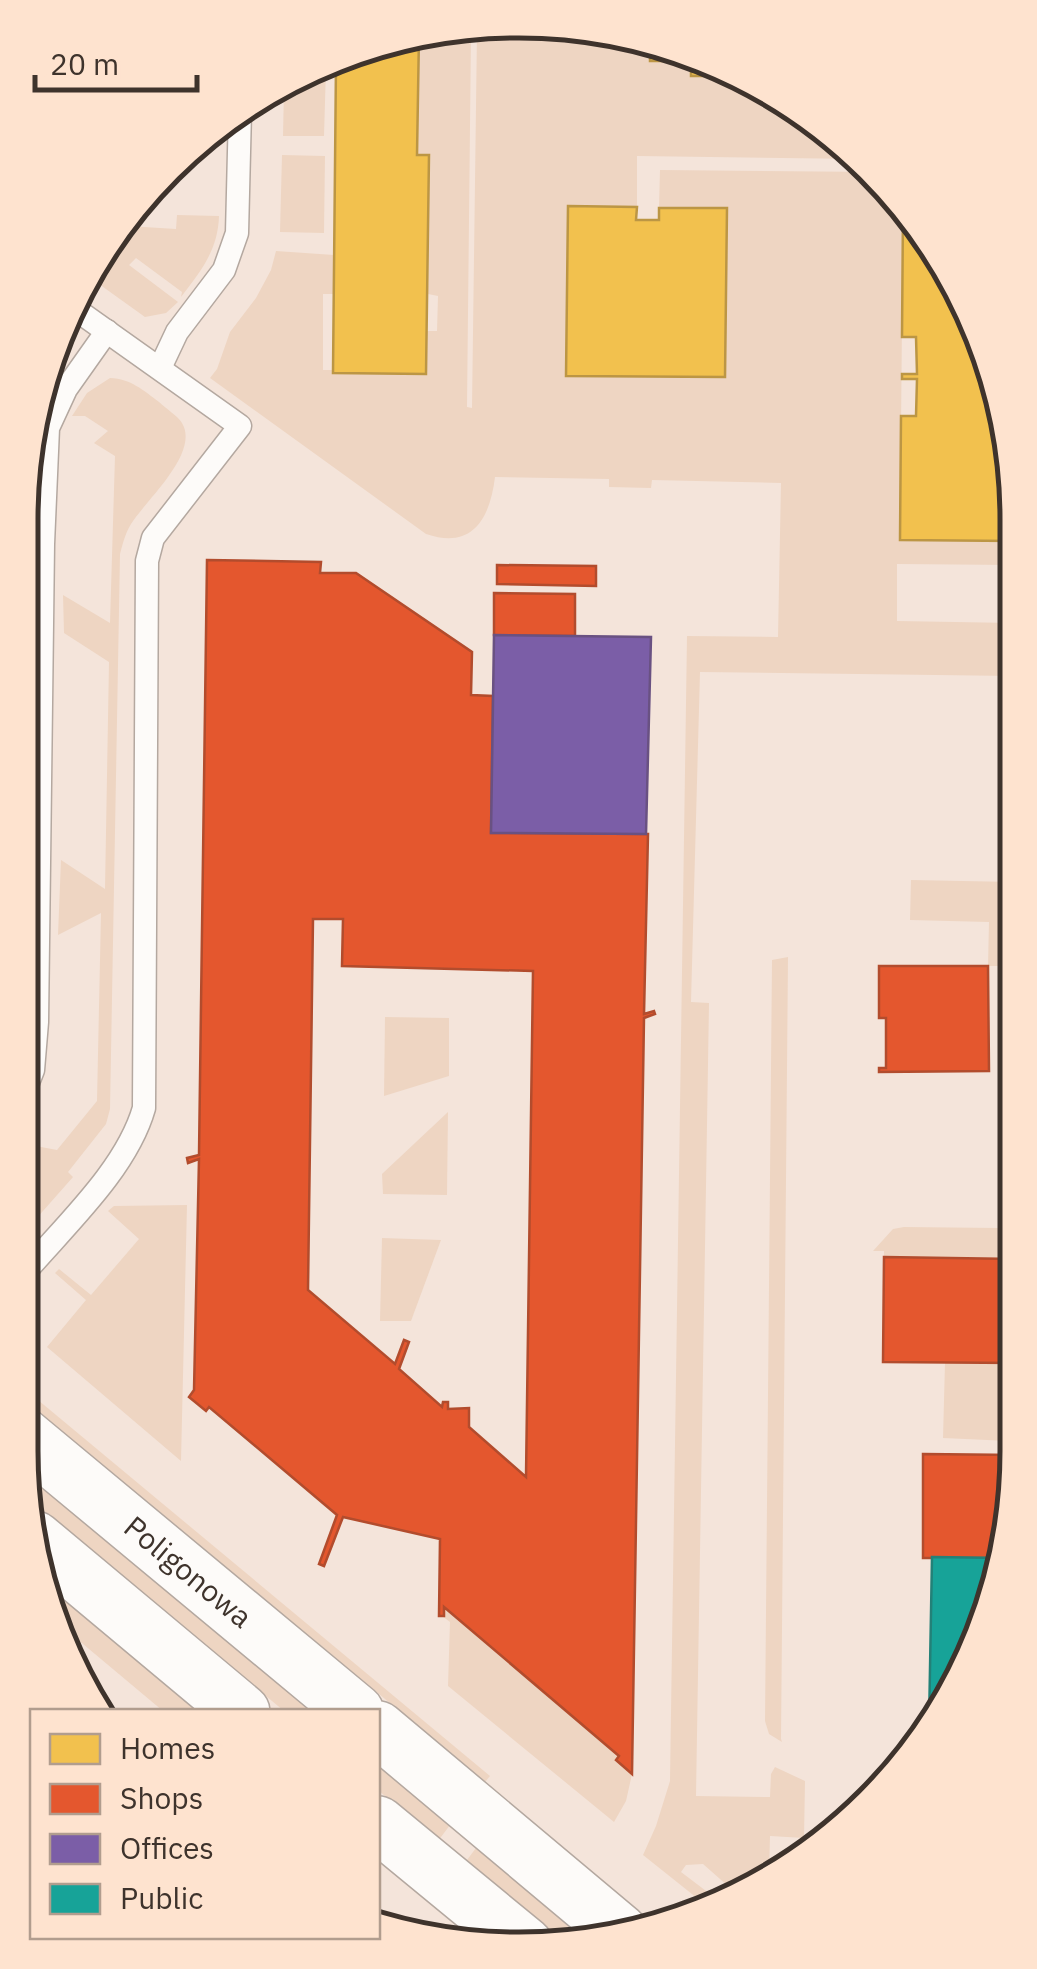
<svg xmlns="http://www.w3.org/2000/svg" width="1037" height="1969" viewBox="0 0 1037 1969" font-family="'IBM Plex Sans',sans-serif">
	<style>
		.green { fill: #eed5c2 }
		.homes { fill: #f2c14e; stroke: #bc9644; stroke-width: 2.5 }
		.shops { fill: #e4572e; stroke: #b24c2d; stroke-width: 2.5; fill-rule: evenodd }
		.offices { fill: #7b5ea7; stroke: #695182; stroke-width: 2.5 }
		.public { fill: #17a398; stroke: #238178; stroke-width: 2.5 }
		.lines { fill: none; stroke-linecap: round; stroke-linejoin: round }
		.service-casing { stroke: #b4a8a0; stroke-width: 25 }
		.tertiary-casing { stroke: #b4a8a0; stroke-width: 58 }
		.service { stroke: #fdfbf9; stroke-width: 22 }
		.tertiary { stroke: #fdfbf9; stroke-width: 55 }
		.labels { text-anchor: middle; stroke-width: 10; stroke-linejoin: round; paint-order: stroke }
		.street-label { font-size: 30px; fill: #3e332c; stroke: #fee3cf }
		.rim { fill: none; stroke: #3e332c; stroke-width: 5 }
	</style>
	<rect width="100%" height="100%" fill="#f4e4da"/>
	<g class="green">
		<path d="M569 25 591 27 625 38V43L650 47V61H691L692 76H736L767 87 862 159 637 156V207H568L567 376 725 377 727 209 659 208 660 170 876 172 907 210 903 211 900 539 1013 541V565L897 564V621L1013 623V676L700 672 691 1002 709 1003 696 1796 770 1797 771 1774 775 1767 805 1781 804 1838 770 1836 769 1874 737 1894 703 1864 686 1865 681 1872 722 1903 712 1910 643 1855 656 1826 670 1781 687 636 778 637 781 483 652 480 651 488 609 487V479L495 477C490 518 473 550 426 534L210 378 217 369 230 332 256 298 271 270 276 251 334 255 333 294H323V370H333L334 373 426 374 427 331H437L438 296 428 294 429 156 417 155 419 35 471 32 467 407 472 408 477 31Z"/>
		<path d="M326 68 324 136H283L284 89Z"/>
		<path d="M282 155 325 156 324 233 280 232Z"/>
		<path d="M177 215 219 216C218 250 201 271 181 297L182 292 136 258 129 265 178 302 166 313 145 317 85 274 128 226 176 229Z"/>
		<path d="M110 378C131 379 143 390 159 402 166 409 177 415 182 423 200 453 146 500 131 524 125 534 123 543 120 554L110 1109 106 1124 68 1172 73 1177 20 1237V1143L57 1150 97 1101 101 913 58 935 61 860 105 889 109 662 64 633 63 595 110 623 115 456 94 443 108 431 85 416H72L87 393Z"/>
		<path d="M911 880 1014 882V966H988L989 922 910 920Z"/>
		<path d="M788 957 781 1739 782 1742 769 1734 765 1721 772 960Z"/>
		<path d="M385 1017 449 1018V1076L384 1096Z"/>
		<path d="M448 1112 447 1195 383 1194 382 1174Z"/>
		<path d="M187 1205 181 1461 47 1347 86 1300 55 1273 59 1269 91 1295 139 1239 108 1211 114 1206Z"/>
		<path d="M904 1227 999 1228V1259L884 1257V1251H873L893 1229Z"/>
		<path d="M382 1238 441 1240 411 1321H380Z"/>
		<path d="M945 1363H1016V1455H1010L1009 1441 943 1438Z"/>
		<path d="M20 1385 490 1776 485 1782 20 1396Z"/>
		<path d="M23 1470 312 1711H284L33 1502 28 1498Z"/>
		<path d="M42 1581 197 1711H163L52 1618 47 1611Z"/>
		<path d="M444 1607 619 1756 616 1760 632 1774 626 1801 614 1822 448 1686 450 1622 442 1616Z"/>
		<path d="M378 1766 450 1825 438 1841 378 1790Z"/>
		<path d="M476 1848 586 1940 566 1945 464 1864Z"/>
	</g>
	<g class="homes">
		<path d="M419 35 417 155H429L426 374 333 373 336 63 389 37Z"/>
		<path d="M650 47 736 76H691V61H650Z"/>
		<path d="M568 206 637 207 636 220H659V208H727L725 377 566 376Z"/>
		<path d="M903 210H907L933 242 990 358 1013 454V541L900 540 901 416H916L917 379H902V374H917L916 337H902Z"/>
	</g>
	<g class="shops">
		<path d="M207 560 321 562 320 573H356L472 652 471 695 493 696 491 833 648 834 644 1014 654 1011 655 1014 644 1018 632 1774 616 1760 619 1756 444 1607V1616H439L440 1539 343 1517 324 1566 319 1564 337 1515 209 1407 206 1411 189 1397 194 1390 199 1159 188 1163 187 1158 199 1155ZM313 919H343L342 966 533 971 526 1477 469 1427V1408L448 1409V1402H443L442 1407 399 1369 409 1342 404 1340 395 1364 308 1290Z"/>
		<path d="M497 565 596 566V586L497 584Z"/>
		<path d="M494 593 575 594V636L494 635Z"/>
		<path d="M879 966H988L989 1071 879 1072V1068H886V1018H879Z"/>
		<path d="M884 1257 1015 1259 1016 1363 883 1362Z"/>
		<path d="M923 1454 1016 1455V1483L1003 1558H923Z"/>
	</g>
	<path class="offices" d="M494 635 651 637 646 834 491 833Z"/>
	<path class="public" d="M932 1557 1003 1558 1000 1580 950 1699 929 1725Z"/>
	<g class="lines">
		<defs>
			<g id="service">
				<path d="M160 368 177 332 224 270 237 233 240 111"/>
				<path d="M20 1103 33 1070 37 1022 43 544 48 428 66 389 107 331"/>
				<path d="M20 1278C62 1228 126 1171 144 1108L147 561 153 538 240 426 71 306"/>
			</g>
			<g id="tertiary">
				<path id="s1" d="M20 1433 356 1712"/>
				<path d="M35 1539 242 1712"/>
				<path d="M378 1729 620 1932"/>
				<path d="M378 1824 525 1945"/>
			</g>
		</defs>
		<use href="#service" class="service-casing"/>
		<use href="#tertiary" class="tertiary-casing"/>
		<use href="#service" class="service"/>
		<use href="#tertiary" class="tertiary"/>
	</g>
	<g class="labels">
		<g class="street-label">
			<text dy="10" stroke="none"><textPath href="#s1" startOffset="218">Poligonowa</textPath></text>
		</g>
	</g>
	<path d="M0 0H1037V1969H0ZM519 38H519A481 481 0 0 1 1000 519V1451A481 481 0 0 1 519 1932H519A481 481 0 0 1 38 1451V519A481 481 0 0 1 519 38Z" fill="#fee3cf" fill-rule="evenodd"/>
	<path class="rim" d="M519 38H519A481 481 0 0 1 1000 519V1451A481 481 0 0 1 519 1932H519A481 481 0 0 1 38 1451V519A481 481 0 0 1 519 38Z"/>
	<rect x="30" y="1709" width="350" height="230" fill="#fee3cf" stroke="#b19d8e" stroke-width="2.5"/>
	<rect x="50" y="1734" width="50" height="30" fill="#f2c14e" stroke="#b19d8e" stroke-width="2.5"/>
	<text x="120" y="1759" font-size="30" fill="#3e332c">Homes</text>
	<rect x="50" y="1784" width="50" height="30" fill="#e4572e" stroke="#b19d8e" stroke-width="2.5"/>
	<text x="120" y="1809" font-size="30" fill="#3e332c">Shops</text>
	<rect x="50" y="1834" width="50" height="30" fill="#7b5ea7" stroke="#b19d8e" stroke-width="2.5"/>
	<text x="120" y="1859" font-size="30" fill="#3e332c">Offices</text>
	<rect x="50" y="1884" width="50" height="30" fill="#17a398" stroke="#b19d8e" stroke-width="2.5"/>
	<text x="120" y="1909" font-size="30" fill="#3e332c">Public</text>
	<path d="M35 75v15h162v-15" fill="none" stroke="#3e332c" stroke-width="5"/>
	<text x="50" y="75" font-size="30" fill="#3e332c" stroke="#fee3cf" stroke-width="8" paint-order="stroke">20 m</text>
</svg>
